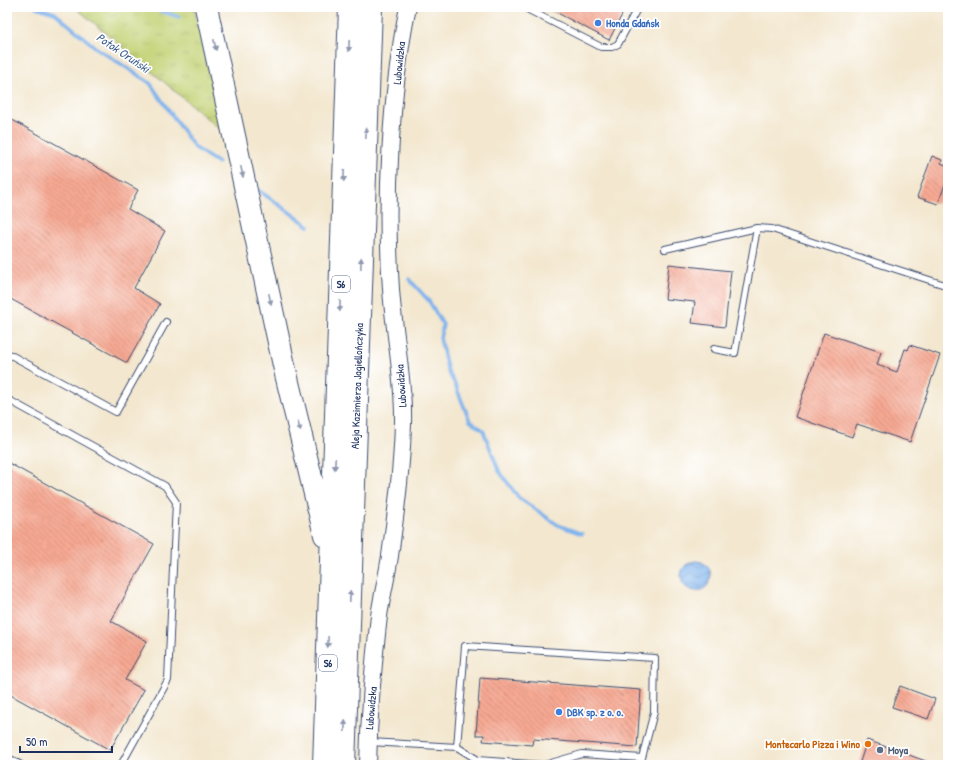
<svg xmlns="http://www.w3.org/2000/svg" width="955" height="772" viewBox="0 0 955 772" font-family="'Patrick Hand',sans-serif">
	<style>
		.grass { fill: url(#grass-tufts); stroke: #6f8069 }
		.water { fill: url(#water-waves); stroke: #4e72a6 }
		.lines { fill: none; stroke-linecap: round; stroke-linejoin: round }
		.stream { stroke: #80b4ed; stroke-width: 3.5 }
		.building { fill: url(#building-back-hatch) }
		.service-casing { stroke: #3b4b6f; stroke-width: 8 }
		.tertiary-casing { stroke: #3b4b6f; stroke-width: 18 }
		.motorway-casing { stroke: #3b4b6f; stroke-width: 24 }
		.service { stroke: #fff; stroke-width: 6 }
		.tertiary { stroke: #fff; stroke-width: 16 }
		.motorway { stroke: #fff; stroke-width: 22 }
		.oneway { fill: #8d97ae }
		.shop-dot { fill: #3f7fe0; stroke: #fff; stroke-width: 1.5 }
		.food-dot { fill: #e8710a; stroke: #fff; stroke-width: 1.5 }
		.service-dot { fill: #5c6f8a; stroke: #fff; stroke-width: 1.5 }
		.labels { text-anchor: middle; stroke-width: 3.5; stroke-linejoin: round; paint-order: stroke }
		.shield { fill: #fff; stroke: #5f6d8e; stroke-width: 1 }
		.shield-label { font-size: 10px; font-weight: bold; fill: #1b2f5e }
		.shop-label { font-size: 11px; font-weight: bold; fill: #366cbe; stroke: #fff; text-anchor: start }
		.street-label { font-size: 11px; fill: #1b2f5e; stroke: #fff }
		.food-label { font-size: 11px; font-weight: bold; fill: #c56008; stroke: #fff; text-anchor: end }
		.service-label { font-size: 11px; font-weight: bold; fill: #4e5e75; stroke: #fff; text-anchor: start }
		.water-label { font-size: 12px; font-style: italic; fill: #3e5e90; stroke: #fff }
	</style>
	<defs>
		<pattern id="grass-tufts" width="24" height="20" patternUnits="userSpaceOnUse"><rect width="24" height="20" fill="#c3d274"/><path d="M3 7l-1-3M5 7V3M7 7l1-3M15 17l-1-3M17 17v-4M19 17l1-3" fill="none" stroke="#a7b567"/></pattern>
		<pattern id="water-waves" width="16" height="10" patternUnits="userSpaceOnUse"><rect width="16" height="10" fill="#80b4ed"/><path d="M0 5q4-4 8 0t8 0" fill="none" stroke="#6893c3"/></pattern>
		<pattern id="building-back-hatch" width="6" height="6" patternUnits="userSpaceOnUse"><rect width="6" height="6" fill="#f7a993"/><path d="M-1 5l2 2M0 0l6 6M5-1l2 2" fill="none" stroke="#c78a7b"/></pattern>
	</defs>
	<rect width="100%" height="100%" fill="#fff"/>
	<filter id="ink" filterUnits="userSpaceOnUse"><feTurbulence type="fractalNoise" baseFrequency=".025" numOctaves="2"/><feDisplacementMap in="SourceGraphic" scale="8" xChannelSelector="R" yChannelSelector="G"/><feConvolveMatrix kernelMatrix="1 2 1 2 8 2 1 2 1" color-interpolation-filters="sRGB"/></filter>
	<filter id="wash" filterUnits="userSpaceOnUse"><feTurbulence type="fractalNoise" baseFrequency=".012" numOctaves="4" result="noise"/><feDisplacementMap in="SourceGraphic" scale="16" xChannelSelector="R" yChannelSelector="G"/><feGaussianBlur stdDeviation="0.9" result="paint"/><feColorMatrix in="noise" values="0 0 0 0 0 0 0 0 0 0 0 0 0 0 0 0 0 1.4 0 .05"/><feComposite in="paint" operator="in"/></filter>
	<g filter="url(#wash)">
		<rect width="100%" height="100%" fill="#f3e7cf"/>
		<path class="grass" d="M75 7H194L222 131Z"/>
		<circle class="water" cx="696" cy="576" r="15"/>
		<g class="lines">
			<g class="stream">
				<path d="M36 7 55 13 95 47 150 83 194 147 218 163"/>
				<path d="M148 7 179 17"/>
				<path d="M258 190 309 226"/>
				<path d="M409 279 429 301 443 325 440 338 448 372 454 382 470 421 483 430 499 471 519 498 558 525 582 534"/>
			</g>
		</g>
		<g id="blocks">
			<g class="building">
				<path d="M546 7H626L609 40Z"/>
				<path d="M7 117 138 190 128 209 165 231 134 288 160 304 127 363 7 297Z"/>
				<path d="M932 156 942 160 941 163 948 166V176L938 204 917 197Z"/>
				<path d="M669 264 731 271 725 327 692 323 695 302 665 299Z"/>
				<path d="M824 333 881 352 877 365 897 372 905 349 908 350 910 345 940 355 910 442 857 424 852 437 795 417Z"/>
				<path d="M7 462 154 544 111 621 147 641 125 680 144 690 110 750 7 693Z"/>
				<path d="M480 678 641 690 637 747 533 739 532 745 483 741 484 735H476Z"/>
				<path d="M900 686 935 699 928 719 892 707Z"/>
				<path d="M867 740 934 764V765H859Z"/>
			</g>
		</g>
	</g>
	<g filter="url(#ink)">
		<use href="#blocks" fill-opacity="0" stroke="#3b4b6f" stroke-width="1"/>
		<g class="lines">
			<defs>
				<g id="service">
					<path d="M523 7 601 47H612L618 44 638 7"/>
					<path d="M665 249 757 228 772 229 948 286"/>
					<path d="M714 349 735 353 757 228"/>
					<path d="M7 353 116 412 166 322"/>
					<path d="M7 399 165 486 176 502 168 680 121 765"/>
					<path d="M370 742 457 747 478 760 544 765 582 754 642 758 654 712 655 658 465 646 457 747"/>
					<path d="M7 757 21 765"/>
				</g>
				<path id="tertiary" d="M368 765C369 716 373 665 379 616 382 596 387 576 390 556 396 512 402 467 403 423 404 378 394 334 391 289 385 201 390 94 408 7"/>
				<g id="motorway">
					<path d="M206 7 285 370 325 535"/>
					<path d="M324 765 350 7"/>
					<path d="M344 765 371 7"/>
				</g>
			</defs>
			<use href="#service" class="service-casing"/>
			<use href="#tertiary" class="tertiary-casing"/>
			<use href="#motorway" class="motorway-casing"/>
			<use href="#service" class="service"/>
			<use href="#tertiary" class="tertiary"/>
			<use href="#motorway" class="motorway"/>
		</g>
		<defs><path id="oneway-solid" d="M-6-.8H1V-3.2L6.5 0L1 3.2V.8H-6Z"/></defs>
		<g class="oneway">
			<use href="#oneway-solid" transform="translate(215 45) rotate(78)"/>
			<use href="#oneway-solid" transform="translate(349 46) rotate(92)"/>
			<use href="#oneway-solid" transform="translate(366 133) rotate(-88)"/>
			<use href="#oneway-solid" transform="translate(242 172) rotate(78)"/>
			<use href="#oneway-solid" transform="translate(344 176) rotate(92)"/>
			<use href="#oneway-solid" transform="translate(361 263) rotate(-88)"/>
			<use href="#oneway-solid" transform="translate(270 299) rotate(78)"/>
			<use href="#oneway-solid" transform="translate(340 306) rotate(92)"/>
			<use href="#oneway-solid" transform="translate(299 426) rotate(76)"/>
			<use href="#oneway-solid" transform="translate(335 464) rotate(92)"/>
			<use href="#oneway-solid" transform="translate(350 596) rotate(-88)"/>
			<use href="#oneway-solid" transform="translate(328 642) rotate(92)"/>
			<use href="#oneway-solid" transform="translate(345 726) rotate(-88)"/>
		</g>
	</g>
	<g class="shop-dot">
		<circle cx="598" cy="23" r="4"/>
		<circle cx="559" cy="712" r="4"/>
	</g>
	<circle class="food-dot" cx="868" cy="744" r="4"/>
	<circle class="service-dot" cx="880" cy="750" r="4"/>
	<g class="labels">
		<g class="shield">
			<rect x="332" y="276" width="18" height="16" rx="3"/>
			<rect x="319" y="655" width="18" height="16" rx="3"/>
		</g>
		<g class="shield-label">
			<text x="341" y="288">S6</text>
			<text x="328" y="667">S6</text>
		</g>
		<g class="shop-label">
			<text x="606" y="27">Honda Gdańsk</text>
			<text x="567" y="716">DBK sp. z o. o.</text>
		</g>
		<g class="street-label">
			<text transform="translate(399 63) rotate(-84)" y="4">Lubowidzka</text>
			<text transform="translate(357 386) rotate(-88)" y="4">Aleja Kazimierza Jagiellończyka</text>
			<text transform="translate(401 386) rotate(-94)" y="4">Lubowidzka</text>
			<text transform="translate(371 708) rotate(-85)" y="4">Lubowidzka</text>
		</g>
		<g class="food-label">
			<text x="860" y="748">Montecarlo Pizza i Wino</text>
		</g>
		<g class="service-label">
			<text x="888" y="754">Moya</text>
		</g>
		<g class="water-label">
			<text transform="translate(123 53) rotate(34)" y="4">Potok Oruński</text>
		</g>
	</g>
	<rect width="955" height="772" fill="none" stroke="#fff" stroke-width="24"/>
	<path d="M20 746v6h92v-6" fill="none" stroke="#1b2f5e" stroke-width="2"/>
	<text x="26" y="746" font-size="12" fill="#1b2f5e" stroke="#ffffff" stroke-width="3" paint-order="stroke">50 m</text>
</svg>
